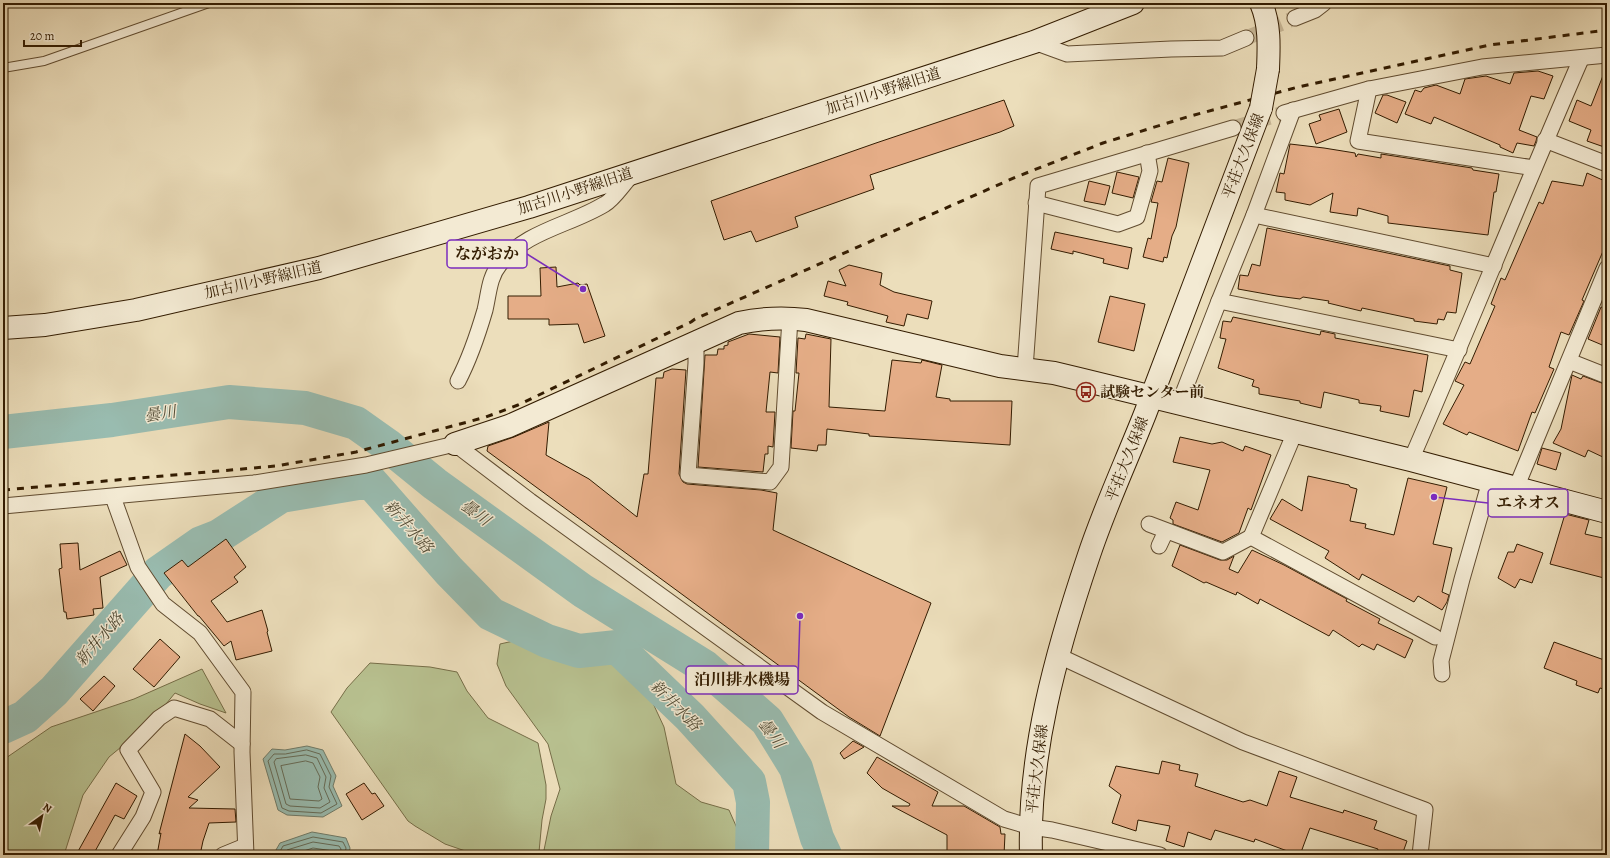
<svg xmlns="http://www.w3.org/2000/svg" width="1610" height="858" viewBox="0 0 1610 858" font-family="Alegreya,'Noto Serif JP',serif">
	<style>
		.green { fill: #b8c190; stroke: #766e48 }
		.water { fill: #99bcb0; stroke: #707c6a }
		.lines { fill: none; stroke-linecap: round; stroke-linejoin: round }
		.shore { stroke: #666c58; stroke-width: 1 }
		.river { stroke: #99bcb0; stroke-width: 34 }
		.building { fill: #e5ad87; stroke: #331c01 }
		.street-tunnel { stroke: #c7b796; stroke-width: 15; stroke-dasharray: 15 8; stroke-linecap: butt }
		.lane-casing { stroke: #614c30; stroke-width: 10 }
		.street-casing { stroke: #614c30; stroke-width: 17 }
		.secondary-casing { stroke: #331c01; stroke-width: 24 }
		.lane { stroke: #f3ead3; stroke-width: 8 }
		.street { stroke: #f3ead3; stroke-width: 15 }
		.secondary { stroke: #f3ead3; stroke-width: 22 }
		.rail { stroke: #331c01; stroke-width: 3; stroke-dasharray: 7 7; stroke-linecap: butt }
		.secondary-bridge-casing { stroke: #331c01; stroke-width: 24; stroke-linecap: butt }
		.secondary-bridge { stroke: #f3ead3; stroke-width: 22 }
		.labels { text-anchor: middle; stroke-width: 3; stroke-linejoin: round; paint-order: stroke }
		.street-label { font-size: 15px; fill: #331c01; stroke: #f3ead3 }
		.poi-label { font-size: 15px; font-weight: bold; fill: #331c01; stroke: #f3ead3; text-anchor: start }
		.water-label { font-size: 16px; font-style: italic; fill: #524c36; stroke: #f3ead3 }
		.leader { fill: none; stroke: #7b2cbf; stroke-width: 1.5 }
		.callout-dot { fill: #7b2cbf; stroke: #f3ead3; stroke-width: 1.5 }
		.callout { fill: #f3ead3; stroke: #7b2cbf; stroke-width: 1.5 }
		.callout-label { font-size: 16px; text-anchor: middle; font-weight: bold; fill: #331c01 }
	</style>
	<rect width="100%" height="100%" fill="#ecdebb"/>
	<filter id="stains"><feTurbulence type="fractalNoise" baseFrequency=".005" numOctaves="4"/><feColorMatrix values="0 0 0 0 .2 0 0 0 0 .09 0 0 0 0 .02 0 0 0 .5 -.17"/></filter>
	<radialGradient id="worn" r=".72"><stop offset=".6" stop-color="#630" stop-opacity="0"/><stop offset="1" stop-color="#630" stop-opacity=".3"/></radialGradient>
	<g class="green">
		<path d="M518 640 574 661 597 657 623 668 651 699 664 727 676 784 701 802 729 810 740 835 736 855H543L551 816 560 789 548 744 506 686 497 664 500 644Z"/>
		<path d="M370 663 430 667 457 672 467 691 488 718 538 743 546 785V799L542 820 539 852 536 855H477L445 844 415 826 408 821 331 712 347 688Z"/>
		<path d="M202 669 226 713 200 704 175 693 162 709 132 738 109 757 83 795 64 855H3V760L51 727 134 699Z"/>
	</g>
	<g class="water">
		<path d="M307 746 323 750 336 776 333 786 342 806 323 817 287 815 278 810 263 759 272 749 285 750Z"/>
		<path d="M312 832 346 838 350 848 349 855H273L280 843Z"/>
	</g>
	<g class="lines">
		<g class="shore">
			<path d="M307 750 320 754 331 776 329 787 337 804 321 813 289 811 282 808 268 761 274 754H285Z"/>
			<path d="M306 755 317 758 326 777 324 788 330 802 320 808 290 806 286 804 274 762 276 759Z"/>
			<path d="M306 761 313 763 320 777 318 787 322 799 319 801 290 799 281 766Z"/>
			<path d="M278 855 283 846 313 837 343 842 346 848 345 855"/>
			<path d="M284 855 287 850 313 842 339 846 341 849 340 855"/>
			<path d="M291 855 313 848 333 851 334 855"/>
		</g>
		<g class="river">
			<path d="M3 432 112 420 229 402 305 408 356 423 387 445 435 484 583 591 705 667 767 721 796 768 817 838 825 855"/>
			<path d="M3 727 25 717 54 691 158 573 201 543 219 536 281 496 370 481 449 571 491 614 547 641 579 651 617 647 690 717 749 782 753 802 752 855"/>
		</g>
	</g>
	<g class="building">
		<path d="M1606 68H1607V148L1587 141 1591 130 1569 121 1577 100 1591 106Z"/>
		<path d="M1538 71 1553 76 1544 99 1531 96 1519 130 1537 137 1536 141 1534 146 1517 143 1513 153 1500 147V145L1434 117 1431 124 1405 114 1415 90 1421 92 1424 88 1436 85 1460 94 1465 79 1486 76 1510 84 1514 73Z"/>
		<path d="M1383 95H1387L1406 102 1397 123 1375 113Z"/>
		<path d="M1004 100 1014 126 1000 132 870 175 874 189 795 217 798 227 756 242 751 231 724 240 711 201 876 143Z"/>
		<path d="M1339 109 1347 132 1316 144 1309 124 1321 120 1319 115Z"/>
		<path d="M1290 144 1324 148 1355 153 1356 157 1358 154 1381 158V154L1472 168 1473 170 1499 174 1496 192H1494L1488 235 1388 223V216L1358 208 1357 216 1330 212 1333 193 1310 205 1285 200V193L1276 192 1280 173 1284 174Z"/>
		<path d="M1168 158 1189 163 1176 227 1172 236 1167 258 1164 257 1163 262 1143 257 1148 238 1151 239 1158 203 1151 202 1157 181 1162 182Z"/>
		<path d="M1117 172 1139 177 1133 198 1112 193Z"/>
		<path d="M1587 173 1607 182V242L1582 300 1584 301 1569 335 1561 332 1549 367 1554 369 1535 413 1532 412 1518 451 1469 432 1467 435 1443 424 1464 385 1455 381 1465 362 1470 364 1495 306 1491 304 1501 278 1505 280 1539 202 1543 204 1552 181 1583 186Z"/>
		<path d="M1089 181 1110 186 1105 205 1084 201Z"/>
		<path d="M1267 228 1450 266V270L1462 273 1456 313 1447 312 1444 320 1438 319 1437 324 1414 321V319L1362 308 1361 311 1328 303 1329 301 1303 297 1300 299 1277 296 1238 289 1240 275 1248 276 1252 264 1260 266Z"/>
		<path d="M1055 232 1132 248 1128 269 1103 263 1104 259 1073 251V254L1051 249Z"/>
		<path d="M849 265 882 273 880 285 894 292 932 301 928 319 907 314 904 326 886 322 888 316 847 305 848 302 824 296 828 281 846 286 839 270Z"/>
		<path d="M556 267 557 287 578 283 580 285 587 284 605 336 584 343 578 324 549 325V319H508V296H541L540 268Z"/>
		<path d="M1110 296 1145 304 1134 351 1098 342Z"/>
		<path d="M1601 307 1607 309V347L1588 339Z"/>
		<path d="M1233 317 1320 335 1321 331 1335 334V338L1428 355 1422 392 1414 390 1409 417 1380 411 1381 406 1359 403V400L1324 392 1321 408 1300 403V401L1259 394V388L1252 386 1254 380 1218 368 1226 339 1220 338 1223 321 1231 322Z"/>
		<path d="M749 334 780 337 778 373 770 372 766 412H775L773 447 768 446V454H765L763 472 698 467 705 355H717L718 349H724V346L728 345V342Z"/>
		<path d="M806 334 831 339 829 407 885 411 892 360 921 363 922 360 942 365 936 397 950 399V401H1012L1010 445 869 436V434L827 429 826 445H818L817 451 791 448 793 411H795L799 373H796L798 338 805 339Z"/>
		<path d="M672 369 686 370 679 474 683 482 687 484 761 490 777 493 773 530 931 603 880 736 849 717 487 451 488 446 514 437 549 422 546 455 589 479 637 517 644 474H648L656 378H663L664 372Z"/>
		<path d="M1572 375 1581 379 1583 376 1607 385V459L1588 450 1585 457 1553 443 1561 429Z"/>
		<path d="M1180 437 1212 444 1222 442 1243 451 1245 446 1271 455 1251 510 1248 508 1239 533 1222 542 1173 524V520L1170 518 1176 502 1198 510 1210 470 1173 462Z"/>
		<path d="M1542 448 1561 453 1556 470 1537 464Z"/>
		<path d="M1308 476 1349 485 1350 487 1357 489 1350 521 1366 524 1365 528 1394 535 1408 478 1447 487 1433 544 1452 548 1442 592 1449 595 1447 602 1442 610 1418 596 1414 602 1362 574 1359 580 1325 558 1329 551 1270 519 1282 499 1302 511Z"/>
		<path d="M1565 514 1589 520 1585 534 1607 539V564L1604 578 1550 564Z"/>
		<path d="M226 539 246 567 234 577 238 582 211 601 227 622 262 610 268 631 267 632 272 651 236 660 231 641 224 646 199 616H198L164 573 182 560 188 567Z"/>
		<path d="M78 543 80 570 120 551 127 565 100 577 103 608 93 609 94 615 67 619 66 612H64L59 569 62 568 60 544Z"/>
		<path d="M1517 544 1543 553 1532 583 1520 579 1515 588 1498 578 1508 552H1514Z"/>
		<path d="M1180 545 1220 560H1227L1234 556 1229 569 1238 573 1252 550 1284 565 1347 599 1346 601 1380 619 1378 623 1413 640 1405 658 1377 644 1374 650 1362 644 1359 647 1333 630 1329 636 1260 599 1258 604 1237 592 1236 595 1206 582 1204 583 1172 566Z"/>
		<path d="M160 639 180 657 154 687 133 669Z"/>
		<path d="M1554 642 1607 661V690L1600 688 1598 693 1576 685 1577 681 1544 668Z"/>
		<path d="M104 676 115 686 93 711 80 699Z"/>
		<path d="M185 734 200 746 220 767 188 797 198 800 189 808 235 809 236 822 209 823 203 841 200 855H157L161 833 159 834Z"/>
		<path d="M853 741 864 747 844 759 840 753Z"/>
		<path d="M877 757 938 792 932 806H964L1000 827 1001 834H1005L1004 855H947V835L892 806H909L910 804 882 788 867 773Z"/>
		<path d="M1162 761 1180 765 1179 770 1198 774 1195 786 1243 802 1250 800 1267 806 1279 771 1297 777 1290 797 1343 813 1344 810 1377 821 1374 829 1407 841 1402 855H1376L1378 849 1310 828 1300 855H1298L1255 839 1254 842 1215 830 1211 840 1188 832 1184 847 1166 841 1170 826 1138 820 1136 831 1112 823 1121 795 1109 786 1116 766 1159 774Z"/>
		<path d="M116 783 137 796 124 819 115 815 93 855H76Z"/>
		<path d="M364 783 372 794 375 793 384 806 362 820 346 794Z"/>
	</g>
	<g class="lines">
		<g class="street-tunnel">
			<path d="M1246 38 1295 18"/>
			<path d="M1233 128 1284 113"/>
		</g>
		<defs>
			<path id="lane" d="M3 68 44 61 209 3"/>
			<g id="street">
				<path d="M1295 18 1315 10 1324 3"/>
				<path d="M1034 42 1067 54 1171 49 1222 48 1246 38"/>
				<path d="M1369 89 1358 141 1534 168"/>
				<path d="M1293 110 1254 215 1219 301 1459 350"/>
				<path d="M1284 113 1369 89 1482 67 1607 55"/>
				<path d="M1545 140 1607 164"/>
				<path d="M1036 203 1118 224 1137 217 1150 171 1147 153"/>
				<path d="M1254 215 1494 266"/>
				<path d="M696 342V363L688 475 770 482 781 467 790 318"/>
				<path d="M1569 361 1607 376"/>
				<path d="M1025 369 1038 186 1233 128"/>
				<path d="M458 381C470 358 478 334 485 310 489 293 489 277 500 264 525 231 571 225 605 204 614 199 624 183 632 175"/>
				<path d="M1179 404 1219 301"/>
				<path d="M1295 432 1251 537 1435 637"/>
				<path d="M1411 460C1469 327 1523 192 1581 59"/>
				<path d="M1516 488 1607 268"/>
				<path d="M113 497 138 567 163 604 200 633 243 692 242 752 246 855"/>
				<path d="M3 506 254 483 366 465 455 444 530 501 822 712 1004 819 1031 827 1052 830 1160 855"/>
				<path d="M1149 524 1223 552 1251 537"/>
				<path d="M1159 546 1166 531"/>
				<path d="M1059 656 1243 742 1425 810 1420 855"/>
				<path d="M1442 674 1441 661 1462 579 1490 481"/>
				<path d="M119 855 143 817 153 792 128 750 159 718 174 708 210 719 242 744"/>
				<path d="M223 855 245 846"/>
			</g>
			<g id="secondary">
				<path d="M1261 3C1270 24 1269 46 1268 69"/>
				<path d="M3 328 45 325 136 310 319 268 529 207 1034 42 1133 3"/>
				<path d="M455 444 509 426 739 323C762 318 782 317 806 320L1000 366 1054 373 1079 379 1411 460 1607 512"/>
				<path d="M1031 855C1028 753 1056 653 1088 558 1104 509 1126 462 1145 414 1184 312 1222 210 1261 108"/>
			</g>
		</defs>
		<use href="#lane" class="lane-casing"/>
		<use href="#street" class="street-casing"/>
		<use href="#secondary" class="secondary-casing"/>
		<use href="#lane" class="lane"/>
		<use href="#street" class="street"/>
		<use href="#secondary" class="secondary"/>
		<path class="rail" d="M3 490 276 466 356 452 486 417 518 405 691 322 695 319 1016 177 1103 143 1187 117 1298 87 1490 45 1607 30"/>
		<defs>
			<path id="secondary-bridge" d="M1261 108 1268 69"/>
		</defs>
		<use href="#secondary-bridge" class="secondary-bridge-casing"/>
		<use href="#secondary-bridge" class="secondary-bridge"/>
	</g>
	<defs>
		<symbol id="bus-ring" viewBox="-11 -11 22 22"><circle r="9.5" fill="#f3ead3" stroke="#8f2418" stroke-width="1.5"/><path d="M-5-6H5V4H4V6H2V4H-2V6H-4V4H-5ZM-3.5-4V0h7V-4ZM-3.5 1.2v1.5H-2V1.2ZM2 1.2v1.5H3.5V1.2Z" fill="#8f2418"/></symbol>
	</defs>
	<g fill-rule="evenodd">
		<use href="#bus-ring" x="1075" y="381" width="22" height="22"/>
	</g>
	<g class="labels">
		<g class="street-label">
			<text transform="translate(883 91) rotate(-18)" y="5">加古川小野線旧道</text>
			<text transform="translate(1243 156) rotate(-69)" y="5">平荘大久保線</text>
			<text transform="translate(575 191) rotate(-18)" y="5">加古川小野線旧道</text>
			<text transform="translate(263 280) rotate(-13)" y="5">加古川小野線旧道</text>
			<text transform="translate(1127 459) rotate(-68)" y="5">平荘大久保線</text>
			<text transform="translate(1037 769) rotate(-83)" y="5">平荘大久保線</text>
		</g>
		<g class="poi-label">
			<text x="1100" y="397">試験センター前</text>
		</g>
		<g class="water-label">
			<text transform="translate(160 413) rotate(-9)" y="6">曇川</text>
			<text transform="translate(476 512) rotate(37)" y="6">曇川</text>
			<text transform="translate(409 526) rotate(49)" y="6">新井水路</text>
			<text transform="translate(99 639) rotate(-49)" y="6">新井水路</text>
			<text transform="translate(676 705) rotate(45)" y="6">新井水路</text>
			<text transform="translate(772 733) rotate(54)" y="6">曇川</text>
		</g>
	</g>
	<path class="leader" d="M583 289L527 254M1434 497L1488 503M800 616L798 680"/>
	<g class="callout-dot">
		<circle cx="583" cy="289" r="4"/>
		<circle cx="1434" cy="497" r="4"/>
		<circle cx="800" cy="616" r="4"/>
	</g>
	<g class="callout">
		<rect x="447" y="240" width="80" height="28" rx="4"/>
		<rect x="1488" y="489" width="80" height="28" rx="4"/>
		<rect x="686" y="666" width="112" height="28" rx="4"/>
	</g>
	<g class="callout-label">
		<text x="487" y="259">ながおか</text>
		<text x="1528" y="508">エネオス</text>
		<text x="742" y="685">泊川排水機場</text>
	</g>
	<rect width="1610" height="858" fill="none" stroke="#ecdebb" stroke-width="16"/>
	<rect x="4" y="4" width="1602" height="850" fill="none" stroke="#331c01" stroke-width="2"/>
	<rect x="8" y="8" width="1594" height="842" fill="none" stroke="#331c01"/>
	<g transform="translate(42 816) rotate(33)" stroke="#f3ead3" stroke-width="3" paint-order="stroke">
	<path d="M0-3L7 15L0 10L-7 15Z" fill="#331c01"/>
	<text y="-6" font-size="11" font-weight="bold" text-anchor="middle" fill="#331c01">N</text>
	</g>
	<path d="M24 40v6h57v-6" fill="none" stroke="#331c01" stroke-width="2"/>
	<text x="30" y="40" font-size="12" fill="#331c01" stroke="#f3ead3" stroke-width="3" paint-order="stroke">20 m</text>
	<rect width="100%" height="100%" filter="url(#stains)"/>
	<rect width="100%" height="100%" fill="url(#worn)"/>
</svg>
